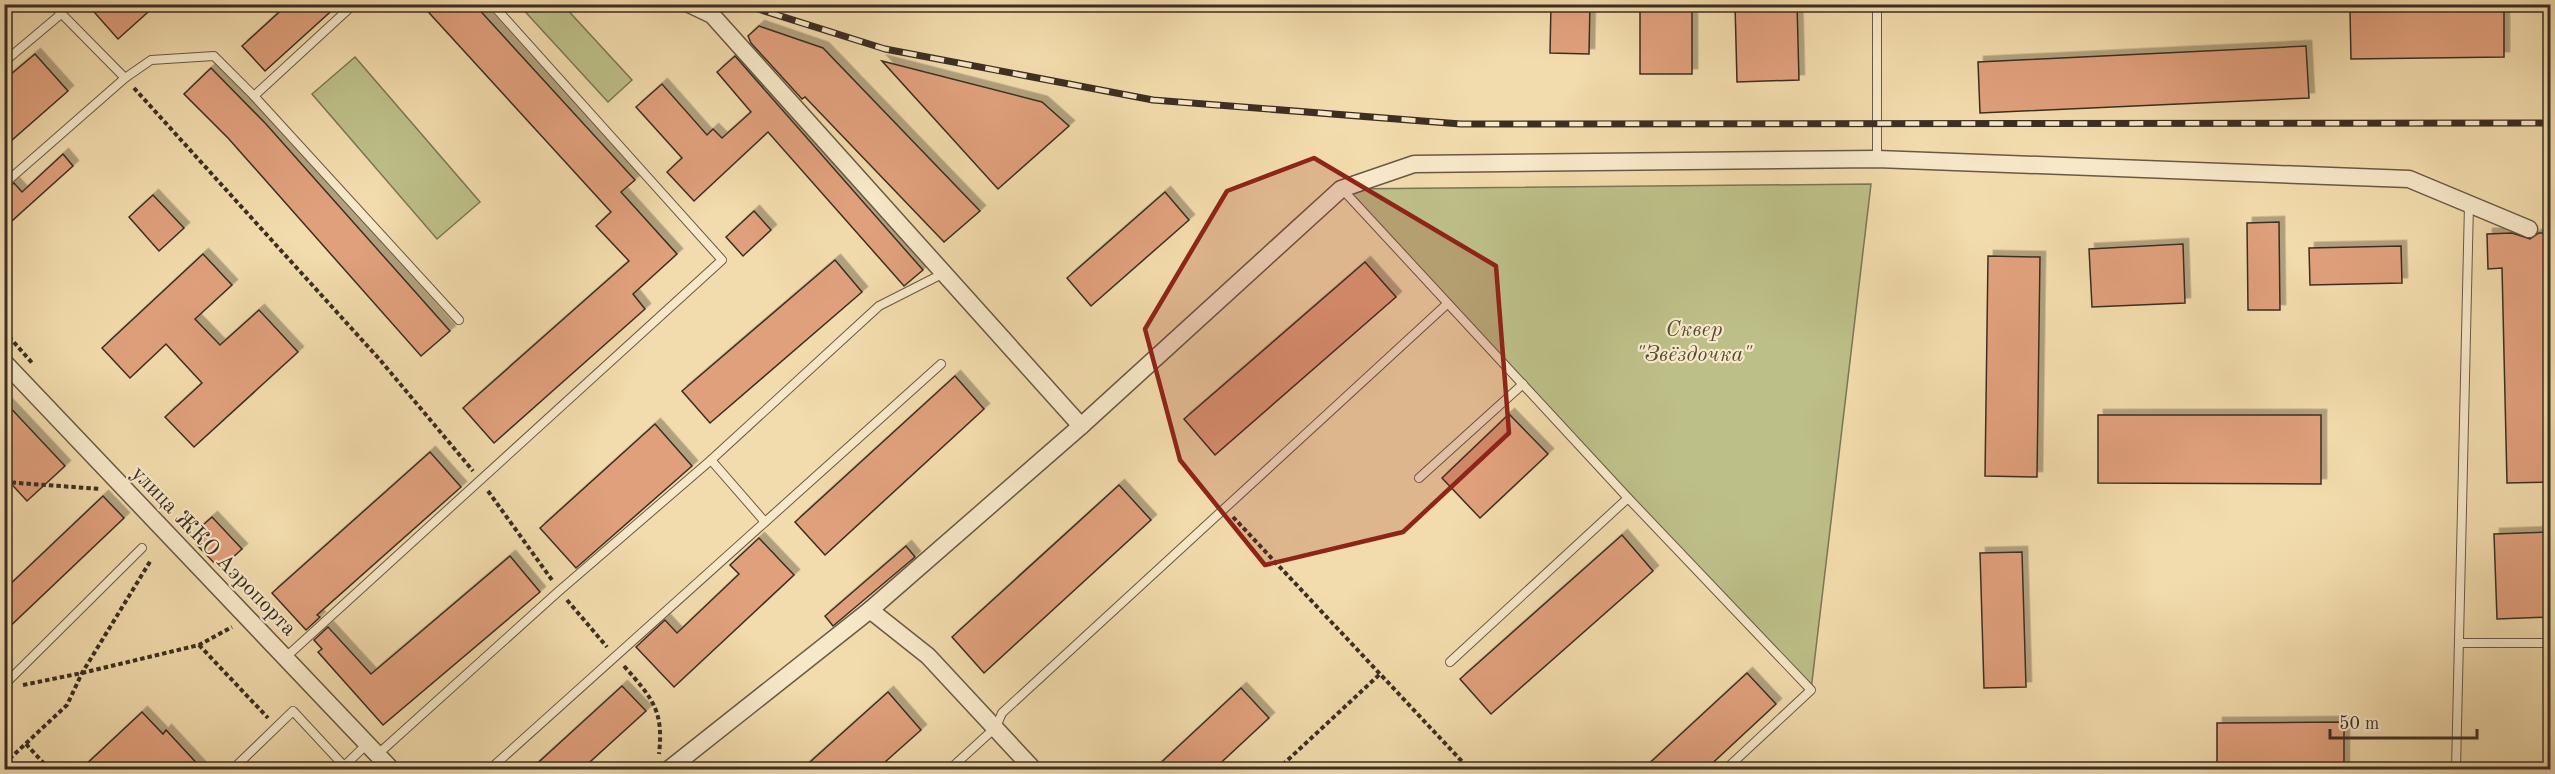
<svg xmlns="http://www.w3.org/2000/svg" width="2555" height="774" viewBox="0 0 2555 774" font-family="'Old Standard TT',serif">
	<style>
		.green { fill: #bdbf88; stroke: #7c7656; stroke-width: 1.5 }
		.building { fill: #e0a07b; stroke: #3b2e23; stroke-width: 1.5; filter: url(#shadow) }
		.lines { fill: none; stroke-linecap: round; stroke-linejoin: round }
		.service-casing { stroke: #695945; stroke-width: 10 }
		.minor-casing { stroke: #695945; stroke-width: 19 }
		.path { stroke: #3b2e23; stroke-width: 4; stroke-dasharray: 4.5 3; stroke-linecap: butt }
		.service { stroke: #f7e8c9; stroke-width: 8 }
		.minor { stroke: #f7e8c9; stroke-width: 16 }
		.rail-casing { stroke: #3b2e23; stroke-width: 7 }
		.rail { stroke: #f7e8c9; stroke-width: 4.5; stroke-dasharray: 14; stroke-linecap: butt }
		.marked { fill: #8f2418; fill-opacity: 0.2; stroke: #8f2418; stroke-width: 4.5; stroke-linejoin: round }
		.labels { text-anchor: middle; stroke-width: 4.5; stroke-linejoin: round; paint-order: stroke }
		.park-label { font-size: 22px; font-style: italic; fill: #554b37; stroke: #f7e8c9 }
		.street-label { font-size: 22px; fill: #3b2e23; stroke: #f7e8c9 }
	</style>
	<defs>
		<filter id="shadow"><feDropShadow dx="5.5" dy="-5.5" stdDeviation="0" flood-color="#0004"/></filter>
	</defs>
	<rect width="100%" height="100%" fill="#f2dbac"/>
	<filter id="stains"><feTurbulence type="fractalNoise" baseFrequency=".00333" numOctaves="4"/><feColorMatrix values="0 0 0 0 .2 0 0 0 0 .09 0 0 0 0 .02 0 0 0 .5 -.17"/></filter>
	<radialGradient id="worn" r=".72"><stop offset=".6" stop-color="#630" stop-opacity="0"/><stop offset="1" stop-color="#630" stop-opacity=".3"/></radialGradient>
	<g class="green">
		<path d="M519 5H563L632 80 608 102Z"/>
		<path d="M355 57 480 202 437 239 312 94Z"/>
		<path d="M1871 184 1811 690 1341 189Z"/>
	</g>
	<g class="building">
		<path d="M87 4H157L118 39Z"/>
		<path d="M288 4H339L265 71 242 46Z"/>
		<path d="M421 4H474L635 180 621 192 677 254 633 294 645 309 494 443 463 408 629 261 596 226 611 212Z"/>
		<path d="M1551 4H1590L1589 54 1550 53Z"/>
		<rect x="1640" y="4" width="52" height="70"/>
		<path d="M1735 4H1797L1799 80 1737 82Z"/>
		<path d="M2504 10V57L2351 59 2350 12Z"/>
		<path d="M759 26 823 48 980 211 944 242 805 97 802 99 751 43 748 36Z"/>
		<path d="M2306 46 2309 98 1980 113 1978 62Z"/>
		<path d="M35 54 68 91 4 147V80Z"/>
		<path d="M735 56 923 270 904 286 768 132 694 201 667 172 682 158 636 107 662 84 707 135 713 129 722 138 751 112 717 72Z"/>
		<path d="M882 61 1042 102 1069 126 998 189Z"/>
		<path d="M211 68 266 124 450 331 421 356 228 138 184 94Z"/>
		<path d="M63 154 73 166 4 228V191L14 183 22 192Z"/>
		<path d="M1165 192 1189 220 1091 306 1067 278Z"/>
		<path d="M153 195 184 228 159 251 129 217Z"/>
		<path d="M754 211 771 230 743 256 726 237Z"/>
		<path d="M2279 222 2280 310H2248L2247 223Z"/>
		<path d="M2512 233 2530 239 2539 233H2544L2550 482 2507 483 2502 268 2488 269 2487 234Z"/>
		<path d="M2183 244 2185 303 2092 307 2089 249Z"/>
		<path d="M2401 246 2402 283 2310 285 2309 248Z"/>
		<path d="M203 254 232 285 195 319 220 345 259 310 298 352 194 447 165 417 202 383 166 344 130 378 102 348Z"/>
		<path d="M1988 256 2040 257 2037 477 1985 476Z"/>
		<path d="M835 260 862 292 710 423 682 391Z"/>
		<path d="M1365 262 1396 297 1215 455 1184 419Z"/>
		<path d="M955 376 984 409 825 555 795 522Z"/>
		<path d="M4 401 65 466 27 501 4 476Z"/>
		<path d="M1509 414 1548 454 1480 518 1442 478Z"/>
		<path d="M2098 415H2321V484L2098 483Z"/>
		<path d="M655 424 692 466 576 568 540 528Z"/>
		<path d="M430 452 461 487 317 615 320 617 306 630 272 593Z"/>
		<path d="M1119 485 1151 520 984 673 952 637Z"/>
		<path d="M103 496 124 518 4 632V590Z"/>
		<path d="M212 517 242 549 220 569 196 544 201 540 194 533Z"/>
		<path d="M2550 532V617L2497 619 2494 534Z"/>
		<path d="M1622 535 1653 571 1491 714 1460 679Z"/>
		<path d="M759 538 794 575 674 687 636 647 665 620 677 633 739 574 730 565Z"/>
		<path d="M906 546 915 557 833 626 825 616Z"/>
		<path d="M2022 552 2026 687 1984 688 1980 553Z"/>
		<path d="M510 556 540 592 383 725 318 652 322 649 314 640 328 627 371 674Z"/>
		<path d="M1747 673 1776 704 1705 770H1642Z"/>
		<path d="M622 686 646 711 581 770H530Z"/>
		<path d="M1241 688 1269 718 1213 770H1153Z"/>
		<path d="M888 692 921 730 876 770H801Z"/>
		<path d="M142 712 163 734 166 730 203 770H80Z"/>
		<path d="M2344 722V770H2217V723Z"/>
	</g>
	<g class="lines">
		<defs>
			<g id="service">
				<path d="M4 62 61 14"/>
				<path d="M125 78 151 60 214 56 254 96 354 4"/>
				<path d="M254 96 459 320"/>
				<path d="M1877 159V4"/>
				<path d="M4 184 125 78 52 4"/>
				<path d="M1342 189 1628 498 1811 690 1725 770"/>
				<path d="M711 460 765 522"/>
				<path d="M1419 478 1523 384"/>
				<path d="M2459 643H2550"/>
				<path d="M286 657 722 260 492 4"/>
				<path d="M1450 662 1628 498"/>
				<path d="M4 685 142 548"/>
				<path d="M378 754 559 591 711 460 879 306 944 273"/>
				<path d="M232 770 293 711 344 766"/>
				<path d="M340 770 367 744"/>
				<path d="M489 770 941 364"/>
				<path d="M949 770 996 727 1002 713 1447 304"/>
				<path d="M2456 770 2469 204"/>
			</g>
			<g id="minor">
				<path d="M689 4 712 15 1081 426"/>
				<path d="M4 362 392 770"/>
				<path d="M870 610 928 656 1034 770"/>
				<path d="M668 770 870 610 1081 426 1341 189 1414 164 1877 159 2409 179 2529 229"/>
			</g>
		</defs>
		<use href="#service" class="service-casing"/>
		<use href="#minor" class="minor-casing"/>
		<g class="path">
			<path d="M134 88 381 361 473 471"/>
			<path d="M4 331 33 364"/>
			<path d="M4 482 101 489"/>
			<path d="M488 491 552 580"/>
			<path d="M1233 517 1470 770"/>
			<path d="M567 600 607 647"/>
			<path d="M199 645 268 718"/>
			<path d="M624 666C652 698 664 710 659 754"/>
			<path d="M23 685 82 673 199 645 232 627"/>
			<path d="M26 744 50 770"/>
			<path d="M4 764 67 705 82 673 151 560"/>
			<path d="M1277 770 1380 674"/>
		</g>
		<use href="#service" class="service"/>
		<use href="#minor" class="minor"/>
		<defs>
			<path id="rail" d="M742 4 885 49 1153 100 1461 124 2550 123"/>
		</defs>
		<use href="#rail" class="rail-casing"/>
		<use href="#rail" class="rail"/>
	</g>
	<path class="marked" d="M1314 158 1496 266 1509 433 1403 532 1265 565 1180 460 1145 329 1227 191Z"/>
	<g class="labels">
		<g class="park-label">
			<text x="1694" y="336">Сквер<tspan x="1694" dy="25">"Звёздочка"</tspan></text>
		</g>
		<g class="street-label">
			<text transform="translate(215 550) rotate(46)" y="8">улица ЖКО Аэропорта</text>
		</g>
	</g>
	<rect width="2555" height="774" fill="none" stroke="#f2dbac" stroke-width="24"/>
	<rect x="6" y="6" width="2543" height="762" fill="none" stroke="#3b2e23" stroke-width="3"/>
	<rect x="12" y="12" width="2531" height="750" fill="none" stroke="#3b2e23" stroke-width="1.5"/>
	<path d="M2330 729v9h147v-9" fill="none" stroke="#3b2e23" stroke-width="3"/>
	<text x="2339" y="729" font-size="18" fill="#3b2e23" stroke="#f7e8c9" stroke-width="4.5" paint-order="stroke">50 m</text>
	<rect width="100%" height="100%" filter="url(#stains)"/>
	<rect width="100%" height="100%" fill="url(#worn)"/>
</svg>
